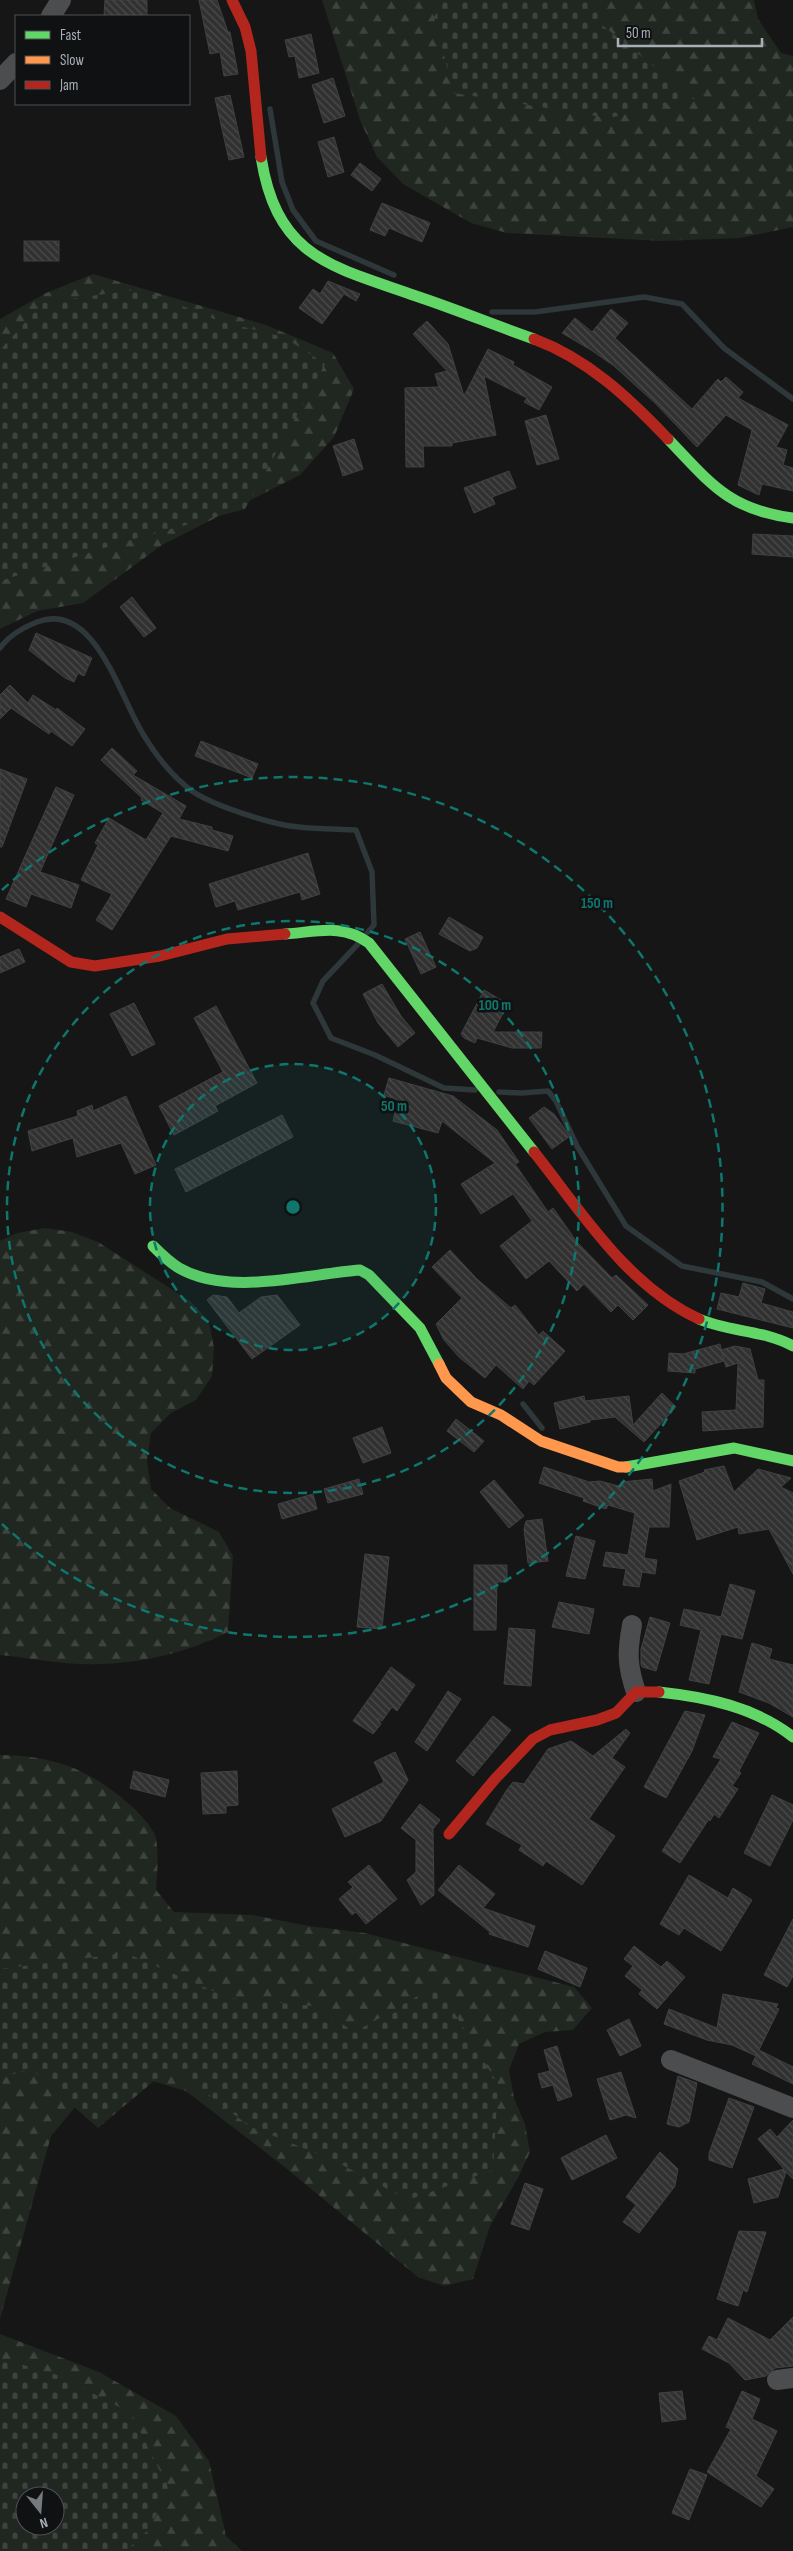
<svg xmlns="http://www.w3.org/2000/svg" width="793" height="2551" viewBox="0 0 793 2551" font-family="'Sofia Sans Condensed',sans-serif">
	<style>
		.forest { fill: url(#forest-firs); fill-rule: evenodd }
		.cemetery { fill: url(#cemetery-stones); fill-rule: evenodd }
		.lines { fill: none; stroke-linecap: round; stroke-linejoin: round }
		.stream { stroke: #2e373a; stroke-width: 5.5 }
		.building { fill: url(#building-back-hatch); stroke: #3f4142 }
		.street { stroke: #4b4d4f; stroke-width: 20 }
		.fast { stroke: #63d668; stroke-width: 11 }
		.slow { stroke: #ff974d; stroke-width: 11 }
		.jam { stroke: #b3261e; stroke-width: 11 }
		.ring { fill: none; stroke: #0f766e; stroke-width: 2.5; stroke-dasharray: 9 6 }
		.centre { fill: #0f766e; stroke: #101112; stroke-width: 2.5 }
		.ring-label { font-size: 15px; text-anchor: middle; font-weight: bold; fill: #0f766e; stroke: #101112; stroke-width: 5; stroke-linejoin: round; paint-order: stroke }
	</style>
	<defs>
		<pattern id="forest-firs" width="22" height="20" patternUnits="userSpaceOnUse" patternTransform="scale(1.25)"><rect width="22" height="20" fill="#202620"/><path d="M5 1l3.5 6h-7zM16 11l3.5 6h-7z" fill="#3e433e"/></pattern>
		<pattern id="cemetery-stones" width="16" height="16" patternUnits="userSpaceOnUse" patternTransform="scale(1.25)"><rect width="16" height="16" fill="#202620"/><path d="M2 7V4a2 2 0 0 1 4 0v3zM10 15v-3a2 2 0 0 1 4 0v3z" fill="#3e433e"/></pattern>
		<pattern id="building-back-hatch" width="6" height="6" patternUnits="userSpaceOnUse" patternTransform="scale(1.25)"><rect width="6" height="6" fill="#313132"/><path d="M-1 5l2 2M0 0l6 6M5-1l2 2" fill="none" stroke="#4c4c4d"/></pattern>
	</defs>
	<rect width="100%" height="100%" fill="#161616"/>
	<g class="forest">
		<path d="M322 0H754L758 19 781 53 793 56V227L740 238 662 241 507 233 471 223 403 184 377 157 360 120Z"/>
		<path d="M93 274 266 325 333 353 354 389 334 437 300 475 162 545 83 603 37 611 0 629V319L46 293Z"/>
		<path d="M45 1228 72 1232 98 1242 190 1301 209 1321 214 1348 212 1376 196 1400 171 1413 151 1433 147 1461 151 1489 170 1508 219 1532 233 1556 228 1632C179 1657 120 1668 65 1663 43 1661 22 1657 0 1655V1241L17 1233Z"/>
		<path d="M0 1755C22 1755 46 1758 68 1766 95 1775 140 1807 154 1833 160 1845 157 1876 156 1890L174 1912 253 1915 309 1926 365 1933 574 1987 592 2008 573 2030 545 2032 519 2044 509 2070 514 2098 525 2124 530 2152 518 2178 490 2226 473 2279 444 2286 418 2277 282 2165 186 2091 108 2068 51 2136 0 2319Z"/>
		<path d="M0 2334 99 2372 176 2416 209 2461 226 2536 242 2551H0ZM25 2496H55V2526H25Z"/>
	</g>
	<g class="cemetery">
		<path d="M443 0H601L602 25 695 99 609 118 454 93 434 18Z"/>
		<path d="M139 289 223 322 284 337 325 364 245 509 123 542 0 581V350L43 303Z"/>
		<path d="M126 1953 229 1998 313 2006 355 2032 437 1985 498 2084 493 2170 408 2200 333 2160 249 2126 172 2066 98 2128 30 2068 0 2079V1969Z"/>
		<path d="M0 2358 57 2375 131 2413 170 2491 146 2532 126 2551H0ZM25 2496H55V2526H25Z"/>
	</g>
	<g class="lines">
		<g class="stream">
			<path d="M270 109 282 182 293 210 316 241 394 275"/>
			<path d="M492 312H535L644 297 682 304 724 348 793 399"/>
			<path d="M0 648C9 635 22 628 37 622 95 600 120 698 143 734 155 754 173 777 192 791 214 806 273 825 299 827 318 829 337 829 356 830L372 872 374 925 367 933"/>
			<path d="M358 944 323 981 313 1003 331 1038 375 1055 444 1088 475 1090"/>
			<path d="M499 1092 522 1093 548 1091 556 1101 577 1146 626 1226 682 1266 762 1282 793 1299"/>
			<path d="M523 1404 542 1428"/>
		</g>
	</g>
	<g class="building">
		<path d="M105 0H147V16H104Z"/>
		<path d="M199 0H217L228 32H230L238 74 224 76 220 52 210 54Z"/>
		<path d="M311 34 319 73 299 78 295 56 289 57 285 40Z"/>
		<path d="M333 78 345 116 324 123 312 85Z"/>
		<path d="M230 95 244 157 229 160 215 98Z"/>
		<path d="M334 137 344 172 328 177 318 142Z"/>
		<path d="M360 163 381 179 372 191 351 175Z"/>
		<path d="M382 203 430 223 422 242 389 228 385 236 370 230Z"/>
		<rect x="24" y="241" width="35" height="20"/>
		<path d="M328 281 360 294 356 301 344 294 322 324 299 308 313 289 320 294Z"/>
		<path d="M611 309 628 323 615 338 692 409 718 379 721 382 726 377 743 392 738 398 788 425 776 447 787 450 783 465 793 468V491L762 484 759 495 738 485 752 430 726 415 697 447 655 403 614 366 591 350 562 333 575 318 592 332Z"/>
		<path d="M427 321 448 344 464 396 488 349 514 362 513 365 552 387 539 410 524 402 527 398 484 376 496 435 452 443V446H423L424 467H406L405 388 439 387 435 374 447 371 413 334Z"/>
		<path d="M546 415 559 459 537 465 525 421Z"/>
		<path d="M354 439 363 469 343 476 333 446Z"/>
		<path d="M509 471 516 488 492 497 495 504 474 513 464 488Z"/>
		<path d="M753 534 793 536V557L752 554Z"/>
		<path d="M132 597 156 628 144 637 120 607Z"/>
		<path d="M36 633 92 658 84 676 78 673 74 682 65 678 29 650Z"/>
		<path d="M10 685 28 703 33 695 56 710 57 708 85 729 72 746 51 731 49 734 11 708 0 719V695Z"/>
		<path d="M201 741 258 764 252 778 195 756Z"/>
		<path d="M112 748 137 771 133 775 186 806 179 819 212 827V830L233 836 228 851 171 836 112 930 96 920 112 894 81 880 98 845 95 843 109 818 146 840 163 813 141 800 142 798 101 760Z"/>
		<path d="M0 769 27 779 2 847H0Z"/>
		<path d="M56 787 74 795 40 872 79 885 71 908 31 894 26 907 6 899Z"/>
		<path d="M308 853 320 894 302 900 300 892 238 910 235 901 216 907 209 884Z"/>
		<path d="M449 917 483 937 477 948 470 951 439 934Z"/>
		<path d="M420 932 436 967 421 974 405 939Z"/>
		<path d="M19 949 25 962 0 973V957Z"/>
		<path d="M382 984 401 1016 415 1033 398 1047 378 1023 363 994Z"/>
		<path d="M484 990 508 1004 493 1032H542L541 1048H512L477 1038 475 1043 464 1038 461 1034Z"/>
		<path d="M134 1003 155 1044 132 1056 110 1014Z"/>
		<path d="M216 1006 257 1083 215 1106 218 1111 174 1135 159 1106 223 1072 194 1018Z"/>
		<path d="M389 1078 453 1096 497 1130 519 1162 515 1164 548 1212 553 1208 577 1242 612 1278 616 1275 648 1305 633 1320 618 1305 611 1312 584 1284 577 1291 549 1261 526 1279 500 1246 532 1221 513 1194 481 1214 461 1184 495 1163 442 1121 438 1133 393 1121 398 1100 384 1095Z"/>
		<path d="M126 1096 156 1165 135 1174 121 1143 77 1157 73 1138 32 1151 28 1131 78 1116 77 1111 92 1105 93 1111Z"/>
		<path d="M544 1107 554 1114 570 1136 552 1149 529 1118Z"/>
		<path d="M282 1115 293 1137 186 1192 175 1169Z"/>
		<path d="M450 1250 477 1279 511 1308 515 1305 539 1335 543 1331 565 1351 534 1385 529 1381 523 1389 496 1365 485 1378 459 1357 444 1340 436 1324 462 1298 432 1267Z"/>
		<path d="M743 1283 765 1289 761 1303 793 1312V1328L717 1309 721 1293 739 1297Z"/>
		<path d="M213 1295 227 1297 239 1313 261 1297 277 1295 300 1325 252 1359 207 1300Z"/>
		<path d="M720 1344 724 1361 695 1369V1373L668 1371 669 1353 683 1354Z"/>
		<path d="M735 1346 750 1349 758 1380H764L763 1427 703 1431 702 1412 736 1410 738 1363 726 1367 721 1350Z"/>
		<path d="M662 1393 676 1407 644 1442 615 1417 590 1420V1422L560 1429 554 1403 584 1396 585 1401 629 1396 633 1425Z"/>
		<path d="M456 1419 484 1441 474 1452 447 1431Z"/>
		<path d="M382 1427 391 1453 363 1463 353 1438Z"/>
		<path d="M724 1466 734 1492 758 1469 791 1478 781 1487 793 1493V1574L769 1529 739 1534 738 1527 697 1540 679 1481 705 1472 704 1470Z"/>
		<path d="M544 1467 589 1482 600 1481 622 1487 621 1482 652 1479 653 1491 671 1484 669 1527H649L644 1558 657 1560 655 1574 642 1572 639 1587 623 1585 626 1569 603 1566 606 1552 628 1555 635 1513 608 1505 606 1509 583 1501 584 1498 539 1483Z"/>
		<path d="M359 1479 363 1494 328 1503 324 1489Z"/>
		<path d="M494 1480 524 1516 509 1528 480 1492Z"/>
		<path d="M313 1494 317 1509 282 1519 278 1504Z"/>
		<path d="M542 1519 548 1561 528 1563 524 1529 526 1521Z"/>
		<path d="M576 1536 595 1541 585 1579 566 1576Z"/>
		<path d="M365 1554 389 1557 382 1629 357 1627Z"/>
		<path d="M474 1565H507V1582H497L496 1630H474Z"/>
		<path d="M730 1584 755 1591 742 1639 721 1634 709 1684 689 1680 701 1630 680 1625 684 1609 721 1617Z"/>
		<path d="M559 1602 594 1609 589 1634 552 1627Z"/>
		<path d="M650 1617 670 1623 656 1671 642 1667 641 1664V1649Z"/>
		<path d="M509 1628 535 1630 531 1686 504 1684Z"/>
		<path d="M752 1643 772 1649 769 1659 793 1665V1717L769 1703 739 1692Z"/>
		<path d="M391 1667 415 1685 397 1711 392 1707 382 1721 378 1718 381 1724 373 1734 353 1721Z"/>
		<path d="M448 1691 461 1699 427 1751 415 1742Z"/>
		<path d="M685 1711 705 1715 692 1751 666 1798 644 1787Z"/>
		<path d="M493 1716 511 1730 473 1776 456 1761Z"/>
		<path d="M732 1722 759 1733 739 1771 741 1773 732 1786 738 1789 719 1818 714 1814 710 1821 709 1819 680 1863 662 1851 721 1759 713 1757Z"/>
		<path d="M626 1729 630 1733 612 1758 625 1767 589 1819 615 1836 582 1885 546 1861 543 1866 519 1850 522 1845 486 1824 506 1791 513 1782 524 1784 548 1749 571 1741 593 1756Z"/>
		<path d="M395 1752 408 1780 381 1821 345 1837 332 1809 384 1782 374 1762Z"/>
		<path d="M134 1771 169 1780 165 1797 130 1788Z"/>
		<path d="M237 1771 238 1805 226 1806V1813L203 1814 201 1773Z"/>
		<path d="M772 1795 793 1805V1820L770 1866 744 1853Z"/>
		<path d="M420 1804 440 1820 433 1829 434 1895 421 1905 407 1880 416 1872V1840L401 1828Z"/>
		<path d="M369 1865 397 1899 366 1924 356 1912 352 1915 339 1899 353 1887 348 1882Z"/>
		<path d="M459 1865 495 1894 483 1908 535 1926 528 1947 489 1934 490 1932 438 1890Z"/>
		<path d="M689 1875 728 1898 733 1888 752 1900 721 1951 684 1928 679 1935 660 1924Z"/>
		<path d="M793 1919V1976L787 1987 764 1975Z"/>
		<path d="M634 1946 661 1967 667 1961 685 1977 657 2009 639 1994 642 1990 625 1976 633 1966 624 1959Z"/>
		<path d="M545 1951 587 1968 580 1987 538 1969Z"/>
		<path d="M723 1994 778 2004 776 2008 779 2009 759 2050 793 2067V2084L752 2064 756 2056 732 2045 707 2040 664 2024 669 2009 717 2028Z"/>
		<path d="M629 2019 641 2046 620 2056 607 2030Z"/>
		<path d="M557 2046 572 2096 558 2101 553 2085 542 2088 538 2074 550 2071 544 2050Z"/>
		<path d="M621 2072 636 2118 626 2115 610 2120 597 2079Z"/>
		<path d="M678 2076 697 2083 689 2122 679 2127 667 2124Z"/>
		<path d="M729 2098 754 2107 732 2168 709 2160V2153Z"/>
		<path d="M793 2120V2179L786 2172 778 2197 754 2203 748 2179 784 2169 758 2139 770 2129 777 2137Z"/>
		<path d="M606 2135 617 2158 572 2180 561 2158Z"/>
		<path d="M660 2152 678 2169 675 2186 639 2233 623 2222 636 2205 626 2197Z"/>
		<path d="M525 2183 543 2189 529 2230 511 2224Z"/>
		<path d="M739 2231 766 2232 747 2292 743 2290 738 2306 717 2299Z"/>
		<path d="M793 2317V2366L775 2368 766 2376 745 2380 729 2363 702 2349 709 2336 717 2340 728 2318 770 2340Z"/>
		<path d="M682 2391 686 2419 662 2422 659 2393Z"/>
		<path d="M742 2391 760 2399 752 2419 777 2431 756 2476 774 2489 761 2507 707 2472 731 2429 726 2427Z"/>
		<path d="M690 2469 707 2475 689 2520 672 2513Z"/>
	</g>
	<g class="lines">
		<g class="street">
			<path d="M51 16 61 0"/>
			<path d="M0 80 16 63"/>
			<path d="M632 1625C627 1652 627 1665 636 1692"/>
			<path d="M671 2060 793 2108"/>
			<path d="M777 2380 793 2378"/>
		</g>
		<g class="fast">
			<path d="M261 157C277 258 331 266 416 296 455 309 494 325 534 339"/>
			<path d="M668 439C710 483 729 510 793 518"/>
			<path d="M285 934C317 932 342 923 369 943L534 1152"/>
			<path d="M153 1246C161 1254 169 1262 179 1268 229 1297 306 1274 360 1270L369 1275 420 1328 439 1364"/>
			<path d="M699 1319C729 1332 764 1330 793 1346"/>
			<path d="M626 1467 734 1448 793 1461"/>
			<path d="M659 1692C706 1697 755 1707 793 1737"/>
		</g>
		<path class="slow" d="M439 1364 446 1378 471 1402 501 1415 541 1441 618 1467H626"/>
		<g class="jam">
			<path d="M232 0 245 27 251 51 261 157"/>
			<path d="M534 339C588 359 629 398 668 439"/>
			<path d="M0 917 71 962 95 966 160 956 227 939 285 934"/>
			<path d="M534 1152C581 1211 627 1286 699 1319"/>
			<path d="M449 1834 495 1779 533 1739 550 1730 597 1720 616 1713 636 1692H659"/>
		</g>
	</g>
	<circle cx="293" cy="1207" r="143" fill="#0f766e" fill-opacity=".12"/>
	<g class="ring">
		<circle cx="293" cy="1207" r="143"/>
		<circle cx="293" cy="1207" r="286"/>
		<path d="M2 890A430 430 0 1 1 2 1524"/>
	</g>
	<circle cx="293" cy="1207" r="8" class="centre"/>
	<g class="ring-label">
		<text x="597" y="908">150 m</text>
		<text x="495" y="1010">100 m</text>
		<text x="394" y="1111">50 m</text>
	</g>
	<rect x="15" y="15" width="175" height="90" fill="#101112" stroke="#4d5054"/>
	<rect x="25" y="31" width="25" height="8" fill="#63d668" stroke="#4d5054"/>
	<text x="60" y="40" font-size="15" fill="#a9afb6">Fast</text>
	<rect x="25" y="56" width="25" height="8" fill="#ff974d" stroke="#4d5054"/>
	<text x="60" y="65" font-size="15" fill="#a9afb6">Slow</text>
	<rect x="25" y="81" width="25" height="8" fill="#b3261e" stroke="#4d5054"/>
	<text x="60" y="90" font-size="15" fill="#a9afb6">Jam</text>
	<g transform="translate(40 2511) rotate(163)"><circle r="24" fill="#101112" stroke="#4d5054"/>
	<path d="M0-4L9 19L0 12L-9 19Z" fill="#76797e"/>
	<text y="-8" font-size="14" font-weight="bold" text-anchor="middle" fill="#a9afb6">N</text>
	</g>
	<path d="M618 38v8h144v-8" fill="none" stroke="#a9afb6" stroke-width="2.5"/>
	<text x="626" y="38" font-size="15" fill="#a9afb6" stroke="#101112" stroke-width="4" paint-order="stroke">50 m</text>
</svg>
